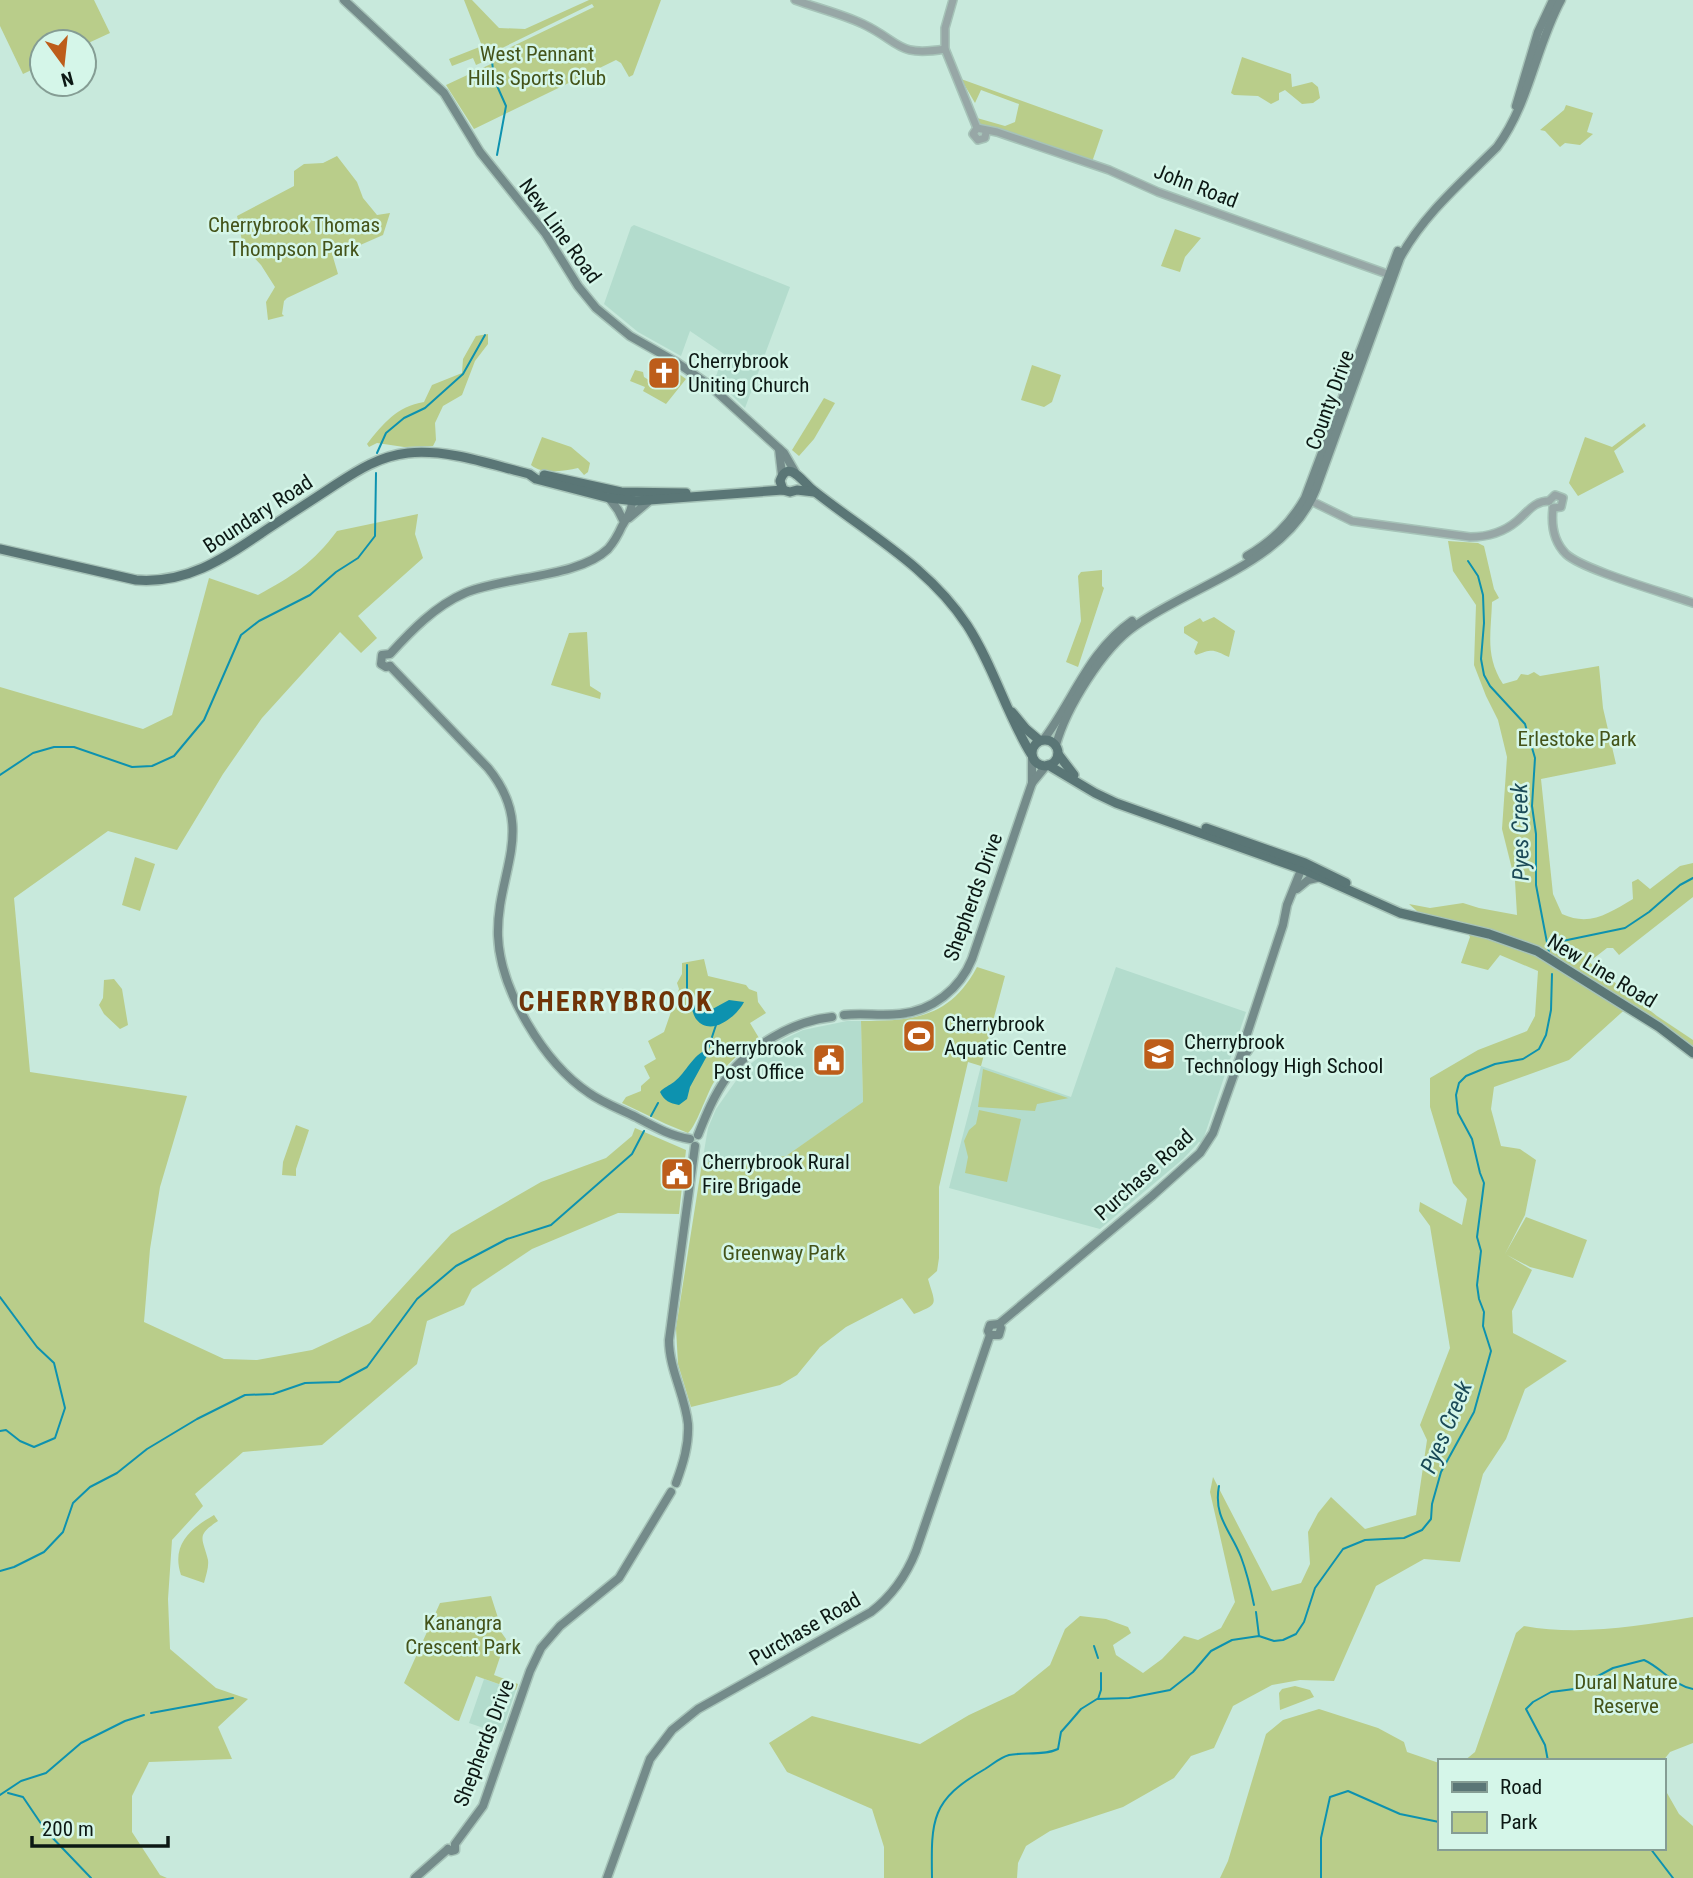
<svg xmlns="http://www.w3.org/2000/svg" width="1693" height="1878" viewBox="0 0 1693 1878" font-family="'Roboto Condensed',sans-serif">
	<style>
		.built { fill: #b3dccd }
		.green { fill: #b9cd8a }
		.water { fill: #0d92af }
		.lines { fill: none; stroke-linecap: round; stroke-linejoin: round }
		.stream { stroke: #0d92af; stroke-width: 2 }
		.tertiary-casing { stroke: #a6c3b8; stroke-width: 10 }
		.secondary-casing { stroke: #a6c3b8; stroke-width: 11 }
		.primary-casing { stroke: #a6c3b8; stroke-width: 12 }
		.tertiary { stroke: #97a7a6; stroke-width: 7 }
		.secondary { stroke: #748b8a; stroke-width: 8 }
		.primary { stroke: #5a7676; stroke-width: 9 }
		.labels { text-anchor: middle; stroke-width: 5; stroke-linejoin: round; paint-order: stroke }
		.park-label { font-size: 21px; fill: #445319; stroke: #d5f6e9 }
		.street-label { font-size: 21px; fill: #0c1814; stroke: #d5f6e9 }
		.poi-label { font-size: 21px; fill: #0c1814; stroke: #d5f6e9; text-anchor: start }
		.water-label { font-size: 23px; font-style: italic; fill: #1b4a57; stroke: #d5f6e9 }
		.district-label { font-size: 28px; font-weight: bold; letter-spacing: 2px; fill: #703307; stroke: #d5f6e9 }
	</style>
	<rect width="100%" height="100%" fill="#c8e9dc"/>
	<g class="built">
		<path d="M634 225 790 287 745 408 715 379 724 354 690 331 681 356 638 332 604 304 631 227Z"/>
		<path d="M1116 967 1246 1012 1202 1143 1199 1142 1183 1159 1100 1229 949 1188 981 1066 1071 1097Z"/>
		<path d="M847 1021H861L863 1103 786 1156 702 1163 708 1128 716 1109 745 1068 784 1039 803 1030Z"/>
		<path d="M484 1679 516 1690 502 1731 498 1733 469 1723Z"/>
	</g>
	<g class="green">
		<path d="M0 0H94L110 33 84 45V42H42V65L23 74 0 26Z"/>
		<path d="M464 0H472L499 28 525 29 589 0H661L633 75 629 77 621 63 616 60 474 129 446 85 493 63 501 52 594 7 592 4 498 50 494 57 476 65 473 58 452 66 449 59 482 46Z"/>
		<path d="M1242 57 1291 74 1292 87 1312 82 1318 87 1320 98 1313 103 1302 104 1285 90 1279 93V100L1271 104 1258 96 1234 95 1231 93Z"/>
		<path d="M961 79 1103 130 1092 162 978 124 977 118 1005 126 1015 122 1019 104 981 90 975 103Z"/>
		<path d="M1566 105 1593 113 1587 132 1593 134 1580 145 1565 143 1560 147 1545 131 1540 130 1564 110Z"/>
		<path d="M337 156 357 182 363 198 377 215 390 213 383 235 333 257 338 274 287 298 284 301 282 314 284 316 268 320 266 302 275 287 261 265 243 246 237 216 294 186V171L304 164 323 163Z"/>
		<path d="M1175 229 1201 238 1185 257 1180 272 1161 266Z"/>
		<path d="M488 334V344L475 361 462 395 443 406 435 423 436 440 433 446 404 447 377 443 369 447 367 444C383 424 397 406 424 402L432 385 462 373 463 359 476 336Z"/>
		<path d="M1032 365 1061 375 1052 402 1044 407 1021 400Z"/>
		<path d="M635 370 643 372 644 377 655 384 664 382 666 379 673 384 679 374 686 379 666 404 643 391 645 387 630 381Z"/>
		<path d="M824 398 835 403 814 439 799 456 792 450Z"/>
		<path d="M1644 423 1646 426 1614 451 1624 472 1578 496 1569 483 1585 437 1612 447Z"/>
		<path d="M542 437 571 447 590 463 588 472 584 475 578 468C564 471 543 475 531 465Z"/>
		<path d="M418 514 415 534 423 558 358 616 377 638 361 653 340 632 262 718 223 774 177 850 108 831 14 898 30 1072 187 1096 160 1187 150 1249 144 1322 224 1359 257 1360 312 1350 370 1323 451 1234 541 1182 606 1158 632 1136 635 1128 686 1150 679 1214 618 1213 532 1249 472 1289 464 1305 427 1321 417 1364 322 1445 243 1452 195 1494 203 1506 172 1540 168 1599 170 1649 216 1688 248 1699 218 1727 232 1759 149 1762 132 1796V1832L160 1875 167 1878H0V687L143 729 172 715 209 578 258 595C293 576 313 563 337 531Z"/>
		<path d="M1448 541 1478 543 1484 546 1494 589 1499 598 1492 602C1491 634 1485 656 1503 684L1517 680 1521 674 1528 675 1534 672 1540 676 1599 666 1603 708 1616 764 1541 779 1553 894 1562 914C1590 927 1609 913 1633 899L1632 882 1638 879 1650 889 1680 866 1693 863V897L1619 955 1613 948H1607L1589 962 1657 1016 1693 1040V1050L1680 1037 1631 1004 1569 1060 1494 1087 1491 1109 1501 1146 1520 1149 1536 1160 1525 1215 1505 1254 1526 1217 1587 1240 1573 1278 1530 1267 1507 1255 1532 1270 1512 1311 1513 1333 1567 1361 1525 1389 1506 1439 1483 1474 1460 1562 1424 1559 1376 1586 1334 1681 1300 1680 1272 1685 1233 1706 1214 1748 1191 1756 1174 1778 1123 1807 1050 1831 1026 1846 1018 1863 1017 1878H884V1847L872 1809 787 1772 769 1743 812 1716 920 1744 969 1715 1014 1694 1050 1665 1065 1629 1080 1616 1106 1619 1128 1627 1131 1633 1113 1645 1116 1655 1143 1673 1162 1659 1184 1636 1198 1640 1221 1628 1235 1602 1210 1492 1213 1477 1272 1591 1301 1583 1310 1564 1308 1532 1318 1513 1331 1497 1365 1529 1416 1515 1427 1440 1420 1425 1450 1348 1430 1226 1419 1211 1420 1202 1462 1225 1467 1199 1453 1183 1430 1107V1078L1478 1050 1527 1031 1535 1016 1538 971 1500 955 1488 970 1461 963 1470 937 1462 923 1418 912 1409 904 1430 908 1463 903 1479 908 1517 915 1515 881 1502 829 1507 757 1498 720 1486 696 1474 665 1476 605 1453 571Z"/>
		<path d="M1102 570V586L1104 588 1078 667 1066 662 1081 621 1078 576 1081 572Z"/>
		<path d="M1214 617 1235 631 1229 657C1214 650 1213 648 1196 655L1194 652 1198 642 1184 633V627L1200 618 1203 622Z"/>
		<path d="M587 632 590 686 601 693 600 699 551 685 569 633Z"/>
		<path d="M135 857 155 864 140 911 122 905Z"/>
		<path d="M704 959 708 976 746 985 749 989 757 992 758 1002 766 1013 750 1023 759 1038C743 1050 725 1065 714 1082 707 1093 696 1127 688 1133L666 1124 622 1103 626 1097 641 1091V1086L650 1078 644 1066 656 1059 648 1041 664 1032 679 989 677 983 682 974V963Z"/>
		<path d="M977 967 1005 976 981 1066 968 1062 939 1187V1258L937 1271 928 1279C936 1306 939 1303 914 1314L902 1298 846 1327 820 1347 797 1375 780 1385 691 1407 678 1364 676 1328 702 1163 786 1156 863 1102 861 1021C913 1021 950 1018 977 967Z"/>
		<path d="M114 979 122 989 128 1025 120 1029 104 1014 99 1005 103 998 104 980Z"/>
		<path d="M983 1069 1068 1098H1069L1037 1104 1035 1111 978 1107Z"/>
		<path d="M979 1110 1021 1119 1007 1182 965 1173 968 1157 964 1141 969 1130 976 1124Z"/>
		<path d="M296 1125 309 1130 296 1169V1176L282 1175 283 1162Z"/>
		<path d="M214 1515 218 1521C195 1536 203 1538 208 1560 209 1567 206 1575 204 1583L181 1575C171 1545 190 1529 214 1515Z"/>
		<path d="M491 1596 499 1621 496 1625 506 1639 494 1675 518 1684 516 1690 476 1676 459 1721 455 1720 404 1683 440 1603Z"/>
		<path d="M1693 1617V1743L1670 1752 1663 1761H1464L1475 1752 1516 1633 1524 1626C1580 1636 1637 1626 1693 1617Z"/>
		<path d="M1295 1686 1310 1690 1314 1697 1280 1710 1279 1693 1282 1689Z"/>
		<path d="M1319 1709 1378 1728 1404 1742 1407 1752 1439 1763V1848H1663V1786L1679 1814 1693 1826V1878H1220L1228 1861 1266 1734 1283 1720Z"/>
	</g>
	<g class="water">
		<path d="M729 1000 744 1002C737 1016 711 1038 696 1019 693 1015 692 1008 690 1003H694L702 1012H707Z"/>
		<path d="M708 1049V1054L690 1087 687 1099 679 1105C670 1103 664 1101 660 1092 664 1087 669 1086 674 1082 687 1072 692 1055 708 1049Z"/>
	</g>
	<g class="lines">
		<g class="stream">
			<path d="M492 61 494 79 506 106 497 155"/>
			<path d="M377 453 386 433 404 418 425 408 463 374 485 335"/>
			<path d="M1468 561 1478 576 1483 595 1484 623 1481 659 1484 675 1490 686 1525 724 1535 758 1532 806 1536 834V885L1549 953"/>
			<path d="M0 775 33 753 54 747H74L132 767 152 766 174 756 204 720 241 635 259 621 310 595 336 572 358 558 375 536 376 473"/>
			<path d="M1548 944 1625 928 1649 912 1680 885 1693 878"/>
			<path d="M687 965V994L694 1003"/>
			<path d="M708 1049 716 1025"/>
			<path d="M651 1116 658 1103"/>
			<path d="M0 1297 37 1347 54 1363 65 1408 55 1438 34 1447 20 1441 6 1430 0 1431"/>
			<path d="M1219 1486C1213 1517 1231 1531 1241 1557 1247 1573 1251 1590 1254 1605"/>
			<path d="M0 1571 14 1567 44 1552 63 1532 73 1503 90 1487 117 1473 147 1449 197 1419 245 1395 273 1394 305 1383 339 1382 367 1367 417 1299 456 1266 507 1239 551 1225 632 1154 644 1131"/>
			<path d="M1256 1612 1259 1636"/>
			<path d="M1094 1646 1098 1658"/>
			<path d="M1098 1699 1101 1690V1673"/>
			<path d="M151 1713 233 1698"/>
			<path d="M1548 1761 1545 1745 1526 1709 1533 1702 1551 1692 1574 1689 1613 1668 1644 1660C1662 1668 1672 1685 1693 1689"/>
			<path d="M8 1793 23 1797 46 1831 91 1878"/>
			<path d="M0 1795 21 1781 46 1773 81 1743 125 1721 144 1715"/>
			<path d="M1650 1848 1673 1878"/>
			<path d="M932 1878C931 1819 931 1800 985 1769 993 1764 999 1758 1009 1755 1024 1752 1044 1756 1058 1749L1061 1732 1069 1723 1081 1709 1097 1699 1129 1698 1170 1690 1193 1672 1211 1651 1232 1640 1259 1636 1274 1641 1283 1640 1296 1634 1304 1622 1315 1588 1343 1549 1365 1540 1404 1538 1422 1530 1431 1519 1432 1504 1441 1472 1474 1412 1491 1351 1483 1326 1484 1312 1479 1299 1477 1285 1481 1251 1477 1237 1484 1183 1480 1173 1472 1139 1458 1113 1456 1095 1459 1083 1466 1076 1495 1064 1523 1059 1539 1049 1546 1035 1551 1010 1552 974"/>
			<path d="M1321 1878V1838L1330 1797 1348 1791 1400 1814 1439 1822"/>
		</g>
		<defs>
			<g id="tertiary">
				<path d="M795 0C817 8 842 14 863 24 901 42 896 57 945 49"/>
				<path d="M953 0 945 28V49L977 128"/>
				<path d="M977 128 997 132 1109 170 1158 192 1393 276"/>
				<path d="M977 128 973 134 978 140 985 138 986 132"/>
				<path d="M1305 498 1352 521 1470 537C1487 537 1504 532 1517 521 1528 512 1534 501 1549 501"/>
				<path d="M1549 501 1555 495 1563 498 1561 507 1553 508"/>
				<path d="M1553 508C1551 525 1553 541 1566 554 1583 570 1666 593 1693 603"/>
			</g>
			<g id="secondary">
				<path d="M344 0 444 93 480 152 545 233 578 286 596 308 630 336 676 362 709 385 784 453 795 472"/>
				<path d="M1516 106 1538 32 1553 0"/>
				<path d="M779 449 782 475"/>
				<path d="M609 498 618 510 623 520"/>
				<path d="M629 518 648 502"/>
				<path d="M1247 556C1272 541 1290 524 1305 498L1398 251"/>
				<path d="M390 666 488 768C538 829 496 872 498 936 500 990 544 1063 589 1093 603 1103 620 1109 636 1117 653 1126 670 1136 690 1139"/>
				<path d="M390 666 386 667 381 664 382 655 390 654C411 631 435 606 465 593 505 576 578 578 608 549 614 542 618 535 622 526 628 516 634 508 631 496"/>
				<path d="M1044 739C1074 699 1089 651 1132 621"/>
				<path d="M1056 745C1066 708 1103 648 1135 626 1194 584 1288 562 1316 489L1400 258C1423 215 1463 181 1497 147 1530 102 1535 48 1561 0"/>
				<path d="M1032 783V758"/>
				<path d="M1297 889 1308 880 1321 877"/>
				<path d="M844 1015C862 1013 881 1016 900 1014 932 1011 960 989 972 959L1032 783 1046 766"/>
				<path d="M1245 1040 1283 925 1287 905 1303 865"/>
				<path d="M1242 1052H1247L1250 1047 1248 1042 1245 1040"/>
				<path d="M698 1135C706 1115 714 1095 727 1077 751 1046 792 1021 832 1017"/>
				<path d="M999 1324 1152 1196 1200 1153 1213 1133 1242 1052"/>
				<path d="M990 1335 988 1331 990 1325 999 1324"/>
				<path d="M990 1335H999L1001 1328 999 1324"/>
				<path d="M676 1483C683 1464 689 1445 688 1424 685 1395 669 1369 669 1340L695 1146"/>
				<path d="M448 1849 451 1851 455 1850V1844L483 1806 530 1671 541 1648 560 1626 619 1578 671 1492"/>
				<path d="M415 1878 448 1849"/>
				<path d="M607 1878 650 1759 672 1730 698 1709 871 1612C892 1596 906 1576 916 1551L990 1335"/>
			</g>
			<g id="primary">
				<path d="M544 475 621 492 686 493"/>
				<path d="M783 490 780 481C788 457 804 484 814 491 867 533 929 567 967 625 993 665 1006 713 1031 754"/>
				<path d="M0 549 136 580C187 584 223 559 263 532 287 516 311 501 335 485 358 470 380 456 408 453 448 449 489 464 529 474L536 479 609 498 636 501 783 490 790 492 797 490 814 492"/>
				<path d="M1012 712 1026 729 1039 740"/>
				<circle cx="1045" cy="753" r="13"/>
				<path d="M1058 754 1074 775"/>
				<path d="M1048 765 1095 793 1116 803 1304 870 1400 913 1489 934 1537 951 1659 1027 1693 1053"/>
				<path d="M1206 828 1305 863 1346 883"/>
			</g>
		</defs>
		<use href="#tertiary" class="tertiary-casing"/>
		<use href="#secondary" class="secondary-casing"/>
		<use href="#primary" class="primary-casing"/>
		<use href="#tertiary" class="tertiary"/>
		<use href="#secondary" class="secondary"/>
		<use href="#primary" class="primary"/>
	</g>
	<defs>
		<symbol id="church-square" viewBox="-11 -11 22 22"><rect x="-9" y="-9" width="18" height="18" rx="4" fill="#bd5d1a" stroke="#d5f6e9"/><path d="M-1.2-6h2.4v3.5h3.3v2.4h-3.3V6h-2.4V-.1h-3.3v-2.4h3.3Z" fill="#fff"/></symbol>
		<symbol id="stadium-square" viewBox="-11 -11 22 22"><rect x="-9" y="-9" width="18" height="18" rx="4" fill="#bd5d1a" stroke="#d5f6e9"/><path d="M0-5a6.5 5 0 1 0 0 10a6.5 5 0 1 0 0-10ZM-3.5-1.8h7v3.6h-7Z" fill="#fff"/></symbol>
		<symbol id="school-square" viewBox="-11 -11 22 22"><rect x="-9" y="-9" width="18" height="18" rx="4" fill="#bd5d1a" stroke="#d5f6e9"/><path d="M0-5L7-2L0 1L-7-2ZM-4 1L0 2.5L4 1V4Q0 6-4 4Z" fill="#fff"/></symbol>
		<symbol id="civic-square" viewBox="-11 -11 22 22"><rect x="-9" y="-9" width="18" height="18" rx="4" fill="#bd5d1a" stroke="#d5f6e9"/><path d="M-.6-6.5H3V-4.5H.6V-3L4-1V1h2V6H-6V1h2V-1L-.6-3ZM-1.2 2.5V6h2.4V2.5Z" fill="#fff"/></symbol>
	</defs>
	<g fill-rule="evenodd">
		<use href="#church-square" x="645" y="354" width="38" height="38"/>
		<use href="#stadium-square" x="900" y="1017" width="38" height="38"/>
		<use href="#school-square" x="1140" y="1035" width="38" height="38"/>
		<use href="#civic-square" x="810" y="1041" width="38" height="38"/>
		<use href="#civic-square" x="658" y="1155" width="38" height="38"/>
	</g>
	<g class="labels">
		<g class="park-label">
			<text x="537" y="61">West Pennant<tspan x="537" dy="24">Hills Sports Club</tspan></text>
			<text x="294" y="232">Cherrybrook Thomas<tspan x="294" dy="24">Thompson Park</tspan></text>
			<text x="1577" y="746">Erlestoke Park</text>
			<text x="784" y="1260">Greenway Park</text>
			<text x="463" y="1630">Kanangra<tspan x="463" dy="24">Crescent Park</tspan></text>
			<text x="1626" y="1689">Dural Nature<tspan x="1626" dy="24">Reserve</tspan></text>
		</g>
		<g class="street-label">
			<text transform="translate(1196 186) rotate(21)" y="7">John Road</text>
			<text transform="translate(560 231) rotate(54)" y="7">New Line Road</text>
			<text transform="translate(1330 400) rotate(-70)" y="7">County Drive</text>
			<text transform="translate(258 514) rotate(-33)" y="7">Boundary Road</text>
			<text transform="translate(973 897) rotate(-70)" y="7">Shepherds Drive</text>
			<text transform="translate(1602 971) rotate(31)" y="7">New Line Road</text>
			<text transform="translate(1144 1175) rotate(-42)" y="7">Purchase Road</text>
			<text transform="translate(805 1629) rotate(-30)" y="7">Purchase Road</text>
			<text transform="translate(484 1743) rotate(-69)" y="7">Shepherds Drive</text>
		</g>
		<g class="poi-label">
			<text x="688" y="368">Cherrybrook<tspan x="688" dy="24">Uniting Church</tspan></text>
			<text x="944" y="1031">Cherrybrook<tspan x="944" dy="24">Aquatic Centre</tspan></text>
			<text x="1184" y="1049">Cherrybrook<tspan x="1184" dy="24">Technology High School</tspan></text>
			<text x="804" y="1055" text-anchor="end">Cherrybrook<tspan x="804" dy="24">Post Office</tspan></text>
			<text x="702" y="1169">Cherrybrook Rural<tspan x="702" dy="24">Fire Brigade</tspan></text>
		</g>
		<g class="water-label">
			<text transform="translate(1520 832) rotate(-91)" y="8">Pyes Creek</text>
			<text transform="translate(1446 1427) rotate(-67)" y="8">Pyes Creek</text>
		</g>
		<g class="district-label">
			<text x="616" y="1011">CHERRYBROOK</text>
		</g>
	</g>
	<rect x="1438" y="1759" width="228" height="91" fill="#d5f6e9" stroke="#859d94" stroke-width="2"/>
	<rect x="1452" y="1782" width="35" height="10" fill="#5a7676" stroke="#859d94" stroke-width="2"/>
	<text x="1500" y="1794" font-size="21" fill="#0c1814">Road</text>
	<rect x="1452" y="1812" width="35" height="21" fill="#b9cd8a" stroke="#859d94" stroke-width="2"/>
	<text x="1500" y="1829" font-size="21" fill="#0c1814">Park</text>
	<g transform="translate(63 63) rotate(165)"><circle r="33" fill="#d5f6e9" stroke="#859d94" stroke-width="2"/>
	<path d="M0-5L12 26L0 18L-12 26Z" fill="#bd5d1a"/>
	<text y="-10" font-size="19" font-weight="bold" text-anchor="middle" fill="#0c1814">N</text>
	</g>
	<path d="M32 1836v10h136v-10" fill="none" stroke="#0c1814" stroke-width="3.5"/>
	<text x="42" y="1836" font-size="21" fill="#0c1814" stroke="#d5f6e9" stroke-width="5" paint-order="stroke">200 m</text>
</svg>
